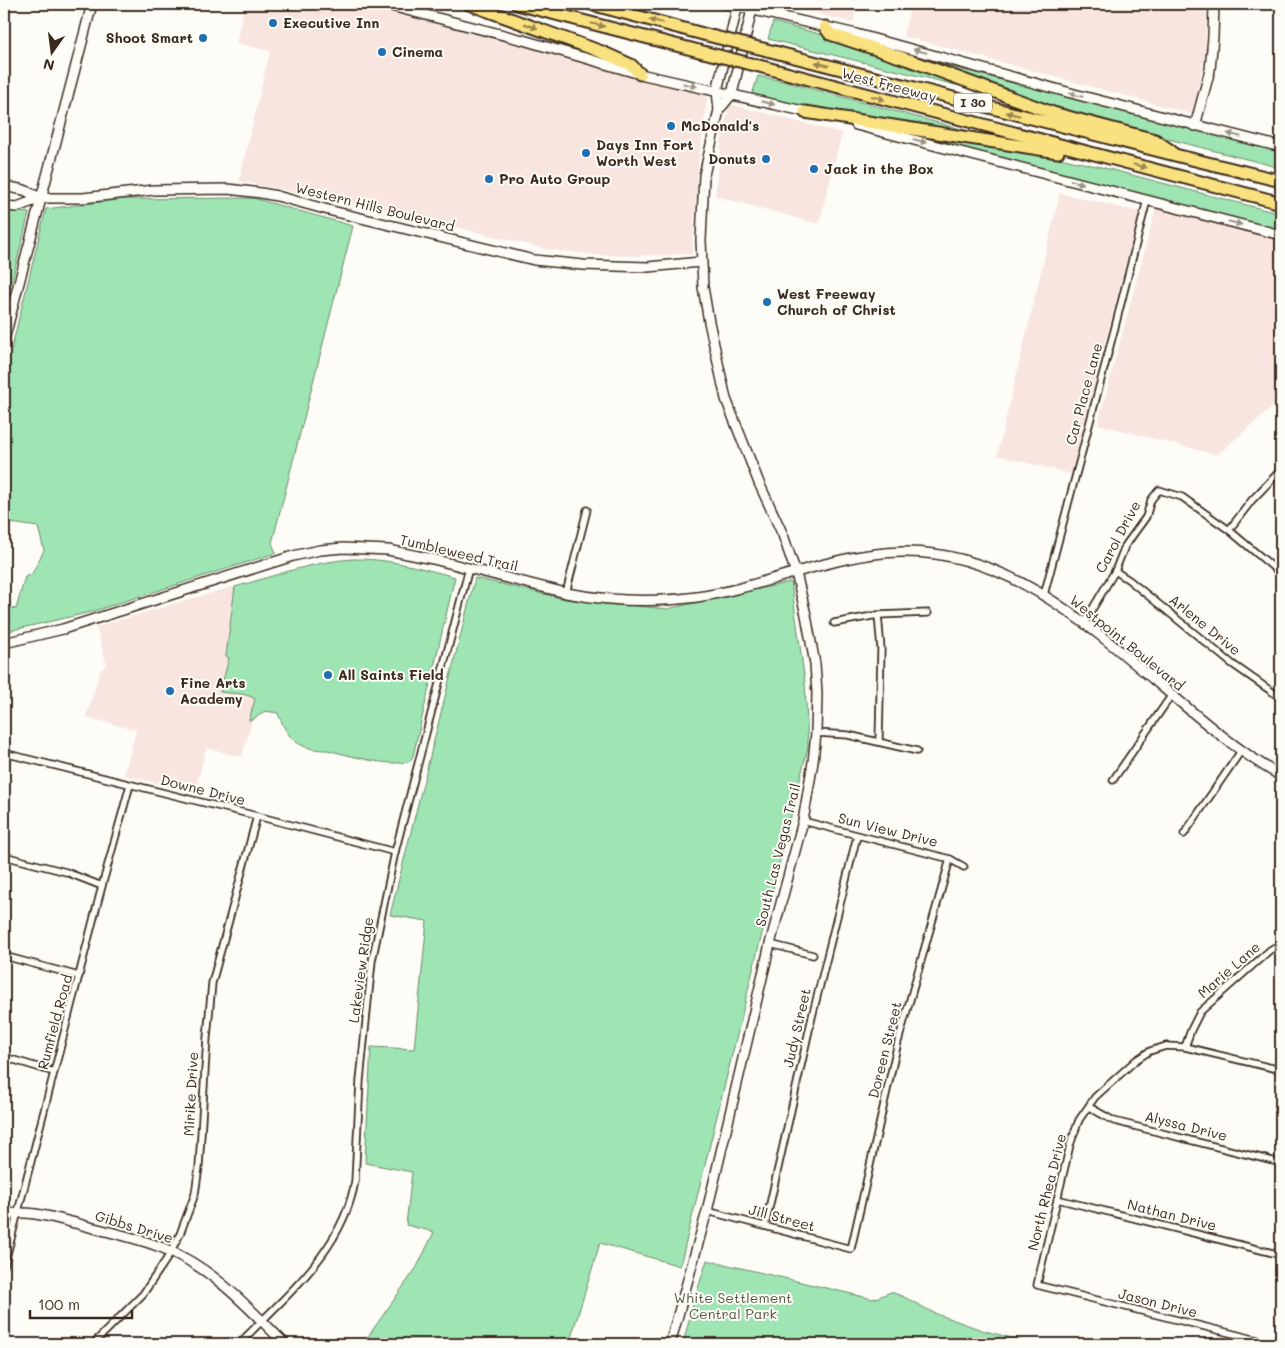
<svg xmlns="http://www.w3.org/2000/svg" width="1285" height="1348" viewBox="0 0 1285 1348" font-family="Mali,sans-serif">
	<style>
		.built { fill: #f8e5e0 }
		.green { fill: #9ee5b3; stroke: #6c8868 }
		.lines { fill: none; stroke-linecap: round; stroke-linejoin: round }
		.street-casing { stroke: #3b2a1e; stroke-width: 9 }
		.secondary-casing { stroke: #3b2a1e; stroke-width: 12 }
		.highway-casing { stroke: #3b2a1e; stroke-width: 15 }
		.street { stroke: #fdfcf7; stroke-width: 5.5 }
		.secondary { stroke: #fdfcf7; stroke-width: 9 }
		.highway { stroke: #fae180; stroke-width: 11 }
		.highway-bridge-casing { stroke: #3b2a1e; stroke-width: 15; stroke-linecap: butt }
		.highway-bridge { stroke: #fae180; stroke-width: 11 }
		.oneway { fill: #9a864f }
		.oneway2 { fill: #9c938a }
		.poi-dot { fill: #1f6fb2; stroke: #fdfcf7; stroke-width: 2 }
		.labels { text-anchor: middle; stroke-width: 4; stroke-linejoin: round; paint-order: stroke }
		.shield { fill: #fdfcf7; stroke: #75695f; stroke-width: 1 }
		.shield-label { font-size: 12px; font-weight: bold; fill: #3b2a1e }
		.poi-label { font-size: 14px; font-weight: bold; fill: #3b2a1e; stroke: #fdfcf7; text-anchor: start }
		.street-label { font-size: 14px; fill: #3b2a1e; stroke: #fdfcf7 }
		.park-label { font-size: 14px; fill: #545943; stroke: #fdfcf7 }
	</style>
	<rect width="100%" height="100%" fill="#fdfcf7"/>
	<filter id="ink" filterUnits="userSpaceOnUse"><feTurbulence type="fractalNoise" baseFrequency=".02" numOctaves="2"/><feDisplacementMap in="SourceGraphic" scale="10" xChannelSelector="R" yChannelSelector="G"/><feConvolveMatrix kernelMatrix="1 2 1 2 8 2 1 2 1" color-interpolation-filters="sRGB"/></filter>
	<g filter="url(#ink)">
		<g class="built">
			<path d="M245 4H358L708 94 698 165 692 254 630 256 595 255 546 249 402 214 239 181 270 51 236 43Z"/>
			<path d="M779 4H857L853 23Z"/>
			<path d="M911 4H1206V51L1193 114 903 36Z"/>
			<path d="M730 104 842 133 819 224 715 196 722 135Z"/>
			<path d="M1060 193 1139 212 1071 474 997 455Z"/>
			<path d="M1156 208 1281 241V399L1217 455 1098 424Z"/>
			<path d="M235 586 241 661 259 694 242 757 206 748 195 793 124 775 136 730 86 717 101 669 107 665 96 627Z"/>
		</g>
		<g class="green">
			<path d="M773 22 835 38 972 89 768 39Z"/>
			<path d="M913 57 1281 151V168L1075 115Z"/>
			<path d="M758 76 783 81 987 136 817 109 752 95Z"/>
			<path d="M909 131 1036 153 1101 167 1281 214V231L907 134Z"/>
			<path d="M253 198 353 226 272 543 276 553 91 612 4 632V606L16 609 25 577 32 574 44 550 38 527 4 522V379L46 209 123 199Z"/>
			<path d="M4 210 29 213 4 312Z"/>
			<path d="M352 559C387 558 421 568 455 577L413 756 410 761C389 768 349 755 327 750 299 750 287 739 278 713L265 711 252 720H249L255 699C245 692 232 694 220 692L229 658 226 656 235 587C274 576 311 562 352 559Z"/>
			<path d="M475 578 565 599 667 609 791 582 805 682 808 747 680 1266 600 1243 569 1344H383L367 1338 417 1267 434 1232 406 1225 412 1172 365 1163 371 1047 414 1049 427 921 390 915Z"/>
			<path d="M707 1260 873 1299 891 1292 904 1297 934 1313 982 1330 1033 1344H683L693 1304Z"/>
		</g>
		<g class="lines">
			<defs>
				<g id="street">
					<path d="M1229 530 1252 500 1281 470"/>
					<path d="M1115 571 1129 580 1231 663 1281 698"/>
					<path d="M566 593 587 510"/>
					<path d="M1044 595 1115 327 1147 200"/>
					<path d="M878 615 881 649 879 742"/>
					<path d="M834 623 878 615 928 613"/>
					<path d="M1084 623 1115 571 1125 546 1146 517 1151 500 1159 490 1182 497 1229 530 1281 574"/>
					<path d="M816 733 848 735 917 751"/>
					<path d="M4 753 257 816 395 852"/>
					<path d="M1113 780 1171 696"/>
					<path d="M803 821 950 859 964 867"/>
					<path d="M1184 834 1241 751"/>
					<path d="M4 856 66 872 102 886"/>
					<path d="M770 944 813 955"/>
					<path d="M4 956 79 976"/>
					<path d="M1185 1047 1191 1030 1200 1012 1270 950 1281 944"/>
					<path d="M4 1057 54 1072"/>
					<path d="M1089 1107 1114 1121 1281 1163"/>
					<path d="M1057 1199 1281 1255"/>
					<path d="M707 1211 851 1249 898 1042 950 859"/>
					<path d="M765 1226 812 1017 857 836"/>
					<path d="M4 1266 102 886 130 785"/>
					<path d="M93 1344 143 1294 166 1260 180 1234 195 1194 199 1167 207 1038 212 983 257 816"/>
					<path d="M239 1344C285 1296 343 1251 355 1181L360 1081 372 961 395 852 469 568"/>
					<path d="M1274 1344 1037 1285 1070 1145 1079 1120 1095 1097 1136 1060 1150 1051 1166 1046 1185 1047 1281 1070"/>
				</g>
				<g id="secondary">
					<path d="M383 4 523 40 640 74 812 113"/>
					<path d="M728 4 856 34 1078 95 1281 147"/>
					<path d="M719 110 732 94 753 5"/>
					<path d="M856 125 1281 235"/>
					<path d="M1195 126 1210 70 1213 37 1214 4"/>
					<path d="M4 186 24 190 41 198"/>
					<path d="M4 206 17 207 41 198H83L154 190 228 189 261 193 277 196 332 211 534 260 583 265 648 267 701 262"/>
					<path d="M4 340 92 4"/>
					<path d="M4 643 63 629 293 556 320 550 343 548 388 550 433 559 566 593C609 601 654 603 697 597 766 587 832 553 902 552 1053 549 1159 707 1281 776"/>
					<path d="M4 1215C29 1209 54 1218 79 1224 107 1232 136 1237 163 1248 212 1267 249 1308 285 1344"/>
					<path d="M670 1344 707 1211 770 944 803 821 813 762 816 733 817 693 815 664 806 615 796 573 783 535 759 483 726 399 709 322 703 287 701 240 704 175 719 110 717 91 738 4"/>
				</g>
				<g id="highway">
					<path d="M469 4 602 52 631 65 640 74"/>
					<path d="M517 4 699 51"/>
					<path d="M591 4 703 34"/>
					<path d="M825 27 830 34 912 61 1053 113 1155 140 1171 151"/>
					<path d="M767 50 1179 156 1281 181"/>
					<path d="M763 67 1281 203"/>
					<path d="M805 112 1058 152"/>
				</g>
			</defs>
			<use href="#street" class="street-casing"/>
			<use href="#secondary" class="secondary-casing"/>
			<use href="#highway" class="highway-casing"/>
			<use href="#street" class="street"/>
			<use href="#secondary" class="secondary"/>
			<use href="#highway" class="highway"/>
			<defs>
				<g id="highway-bridge">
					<path d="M703 34 767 50"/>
					<path d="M699 51 763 67"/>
				</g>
			</defs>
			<use href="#highway-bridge" class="highway-bridge-casing"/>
			<use href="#highway-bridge" class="highway-bridge"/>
		</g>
		<defs><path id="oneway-solid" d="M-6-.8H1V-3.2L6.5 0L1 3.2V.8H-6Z" transform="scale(1.25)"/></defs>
		<g class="oneway">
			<use href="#oneway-solid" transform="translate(656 21) rotate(-165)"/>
			<use href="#oneway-solid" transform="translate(598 25) rotate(14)"/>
			<use href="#oneway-solid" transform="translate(531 26) rotate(19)"/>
			<use href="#oneway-solid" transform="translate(822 64) rotate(-166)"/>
			<use href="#oneway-solid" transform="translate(878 98) rotate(15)"/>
			<use href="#oneway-solid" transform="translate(1013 114) rotate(-166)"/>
			<use href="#oneway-solid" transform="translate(1140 166) rotate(14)"/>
		</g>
		<g class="oneway2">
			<use href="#oneway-solid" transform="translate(920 51) rotate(-165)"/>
			<use href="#oneway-solid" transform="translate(690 85) rotate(12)"/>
			<use href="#oneway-solid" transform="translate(1076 95) rotate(-165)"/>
			<use href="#oneway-solid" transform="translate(768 103) rotate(13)"/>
			<use href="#oneway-solid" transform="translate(1234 135) rotate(-166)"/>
			<use href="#oneway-solid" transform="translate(920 141) rotate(15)"/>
			<use href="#oneway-solid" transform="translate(1077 182) rotate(15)"/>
			<use href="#oneway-solid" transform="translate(1235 223) rotate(14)"/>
		</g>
	</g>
	<g class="poi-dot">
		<circle cx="273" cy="23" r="5"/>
		<circle cx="203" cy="38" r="5"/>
		<circle cx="382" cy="52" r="5"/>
		<circle cx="671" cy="126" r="5"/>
		<circle cx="586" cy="153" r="5"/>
		<circle cx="766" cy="159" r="5"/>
		<circle cx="814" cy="169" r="5"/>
		<circle cx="489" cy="179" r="5"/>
		<circle cx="767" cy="302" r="5"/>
		<circle cx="328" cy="675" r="5"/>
		<circle cx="170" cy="691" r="5"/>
	</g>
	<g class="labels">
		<rect class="shield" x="954" y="93.5" width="38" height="19" rx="4"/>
		<g class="shield-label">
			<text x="973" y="107">I 30</text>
		</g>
		<g class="poi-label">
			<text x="283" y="28">Executive Inn</text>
			<text x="193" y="43" text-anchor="end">Shoot Smart</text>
			<text x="392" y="57">Cinema</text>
			<text x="681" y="131">McDonald's</text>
			<text x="596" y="150">Days Inn Fort<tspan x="596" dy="16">Worth West</tspan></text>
			<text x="756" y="164" text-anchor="end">Donuts</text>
			<text x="824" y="174">Jack in the Box</text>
			<text x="499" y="184">Pro Auto Group</text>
			<text x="777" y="299">West Freeway<tspan x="777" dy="16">Church of Christ</tspan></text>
			<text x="338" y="680">All Saints Field</text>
			<text x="180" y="688">Fine Arts<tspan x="180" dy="16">Academy</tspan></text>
		</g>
		<g class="street-label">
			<text transform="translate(889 85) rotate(15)" y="5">West Freeway</text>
			<text transform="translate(375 207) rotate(14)" y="5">Western Hills Boulevard</text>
			<text transform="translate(1084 394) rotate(-75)" y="5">Car Place Lane</text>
			<text transform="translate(1118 537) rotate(-62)" y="5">Carol Drive</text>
			<text transform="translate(459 553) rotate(13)" y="5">Tumbleweed Trail</text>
			<text transform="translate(1205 625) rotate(39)" y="5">Arlene Drive</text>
			<text transform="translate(1127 643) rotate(39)" y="5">Westpoint Boulevard</text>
			<text transform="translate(203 790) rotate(14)" y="5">Downe Drive</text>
			<text transform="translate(888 830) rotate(14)" y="5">Sun View Drive</text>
			<text transform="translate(778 855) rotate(-76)" y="5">South Las Vegas Trail</text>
			<text transform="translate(361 970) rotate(-82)" y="5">Lakeview Ridge</text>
			<text transform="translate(1229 970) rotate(-41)" y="5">Marie Lane</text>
			<text transform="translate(55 1022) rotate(-75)" y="5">Rumfield Road</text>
			<text transform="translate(797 1028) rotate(-77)" y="5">Judy Street</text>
			<text transform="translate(885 1050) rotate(-76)" y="5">Doreen Street</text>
			<text transform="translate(191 1094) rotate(-87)" y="5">Mirike Drive</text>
			<text transform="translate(1186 1126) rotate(14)" y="5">Alyssa Drive</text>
			<text transform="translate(1047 1192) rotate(-76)" y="5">North Rhea Drive</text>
			<text transform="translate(1172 1215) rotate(14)" y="5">Nathan Drive</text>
			<text transform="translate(782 1218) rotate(15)" y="5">Jill Street</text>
			<text transform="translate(134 1227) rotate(17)" y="5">Gibbs Drive</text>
			<text transform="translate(1158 1303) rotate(14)" y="5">Jason Drive</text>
		</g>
		<g class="park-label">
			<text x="733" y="1303">White Settlement<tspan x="733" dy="16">Central Park</tspan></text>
		</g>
	</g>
	<rect width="1285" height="1348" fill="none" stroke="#fdfcf7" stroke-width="20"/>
	<rect x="10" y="10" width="1265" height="1328" fill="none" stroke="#3b2a1e" stroke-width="2" filter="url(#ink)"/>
	<g transform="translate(52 52) rotate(194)" stroke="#fdfcf7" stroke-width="4" paint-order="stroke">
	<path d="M0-4L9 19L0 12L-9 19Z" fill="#3b2a1e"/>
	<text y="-8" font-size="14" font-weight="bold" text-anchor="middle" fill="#3b2a1e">N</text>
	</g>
	<path d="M30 1310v8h102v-8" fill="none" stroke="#3b2a1e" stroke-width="2.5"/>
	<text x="38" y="1310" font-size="15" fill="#3b2a1e" stroke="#fdfcf7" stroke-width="4" paint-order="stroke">100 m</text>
</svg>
